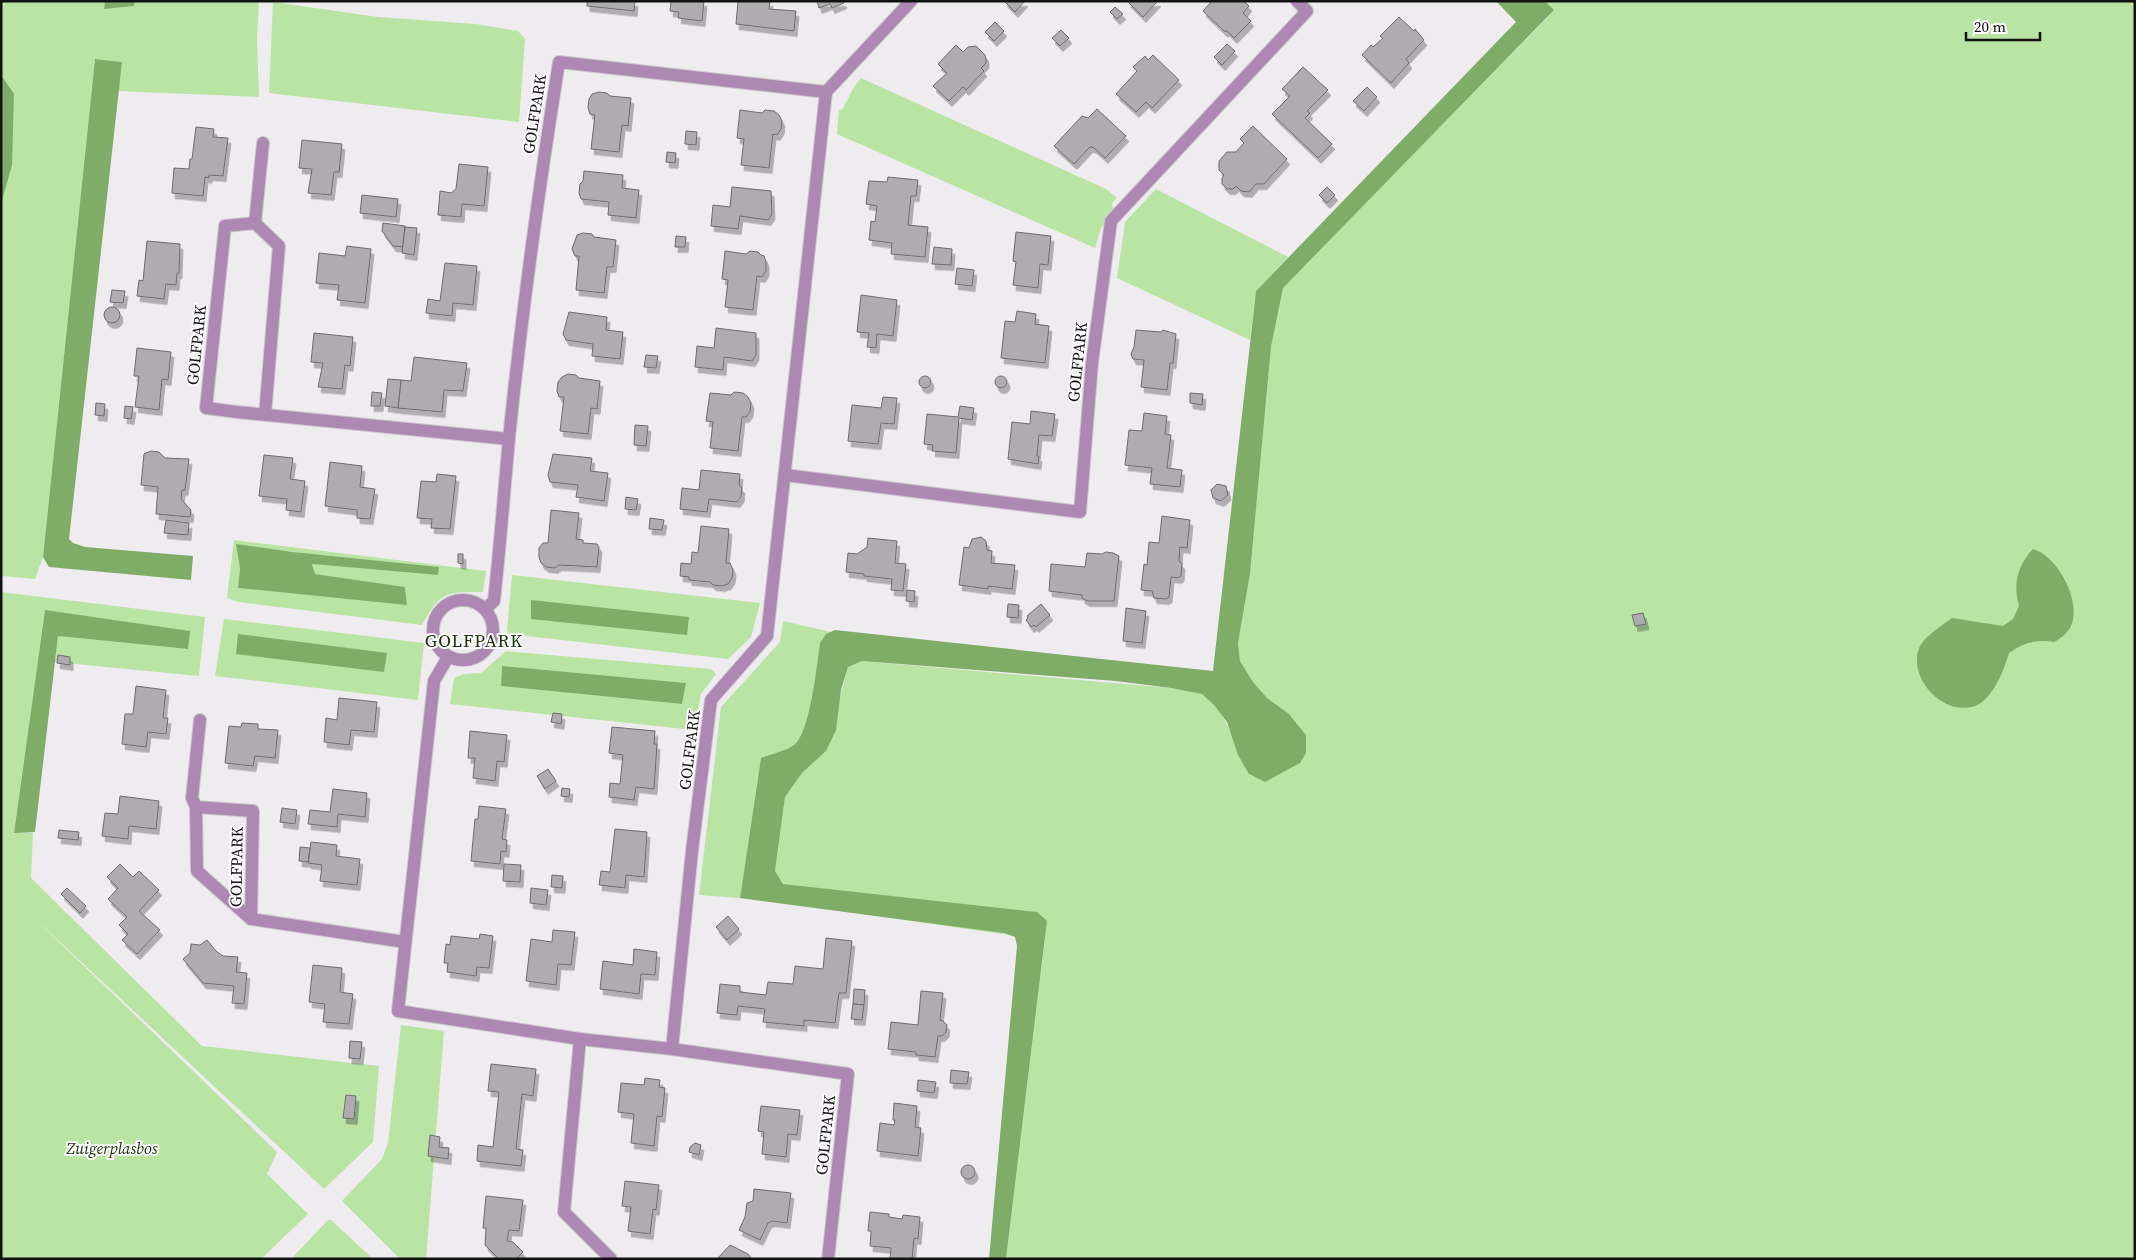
<svg xmlns="http://www.w3.org/2000/svg" width="2136" height="1260" viewBox="0 0 2136 1260" font-family="'Source Serif 4',serif">
	<style>
		.green { fill: #b9e4a4; fill-rule: evenodd }
		.water { fill: #7fac67 }
		.building { fill: #afacaf; stroke: #6d6b6d; filter: url(#shadow) }
		.lines { fill: none; stroke-linecap: round; stroke-linejoin: round }
		.minor-casing { stroke: #ccc9cc; stroke-width: 14 }
		.minor { stroke: #ad88b3; stroke-width: 12 }
		.labels { text-anchor: middle; stroke-width: 4; stroke-linejoin: round; paint-order: stroke }
		.street-label { font-size: 16px; fill: #131213; stroke: #fcfafd }
		.park-label { font-size: 16px; font-style: italic; fill: #143100; stroke: #fcfafd }
		.neighbourhood-label { font-size: 18px; letter-spacing: 1px; fill: #173303; stroke: #fcfafd }
	</style>
	<defs>
		<filter id="shadow"><feDropShadow dx="3" dy="5.5" stdDeviation="0" flood-color="#0004"/></filter>
	</defs>
	<rect width="100%" height="100%" fill="#efecef"/>
	<g class="green">
		<path d="M1 1H105L104 8 134 6 135 1H259L257 39 259 97 118 91 122 62 95 59 43 557 35 579 3 576 1 579Z"/>
		<path d="M1538 1H2135V1259H1006L1045 940 779 902 783 884 775 871 785 797 802 773 826 751 848 667 862 661 1171 688C1181 689 1191 690 1200 693 1213 698 1225 719 1230 731L1288 713 1267 698 1253 682 1240 661 1238 643 1250 574 1271 347 1283 287 1551 14Z"/>
		<path d="M273 2 378 17 476 24 518 31 525 39 519 122 269 93Z"/>
		<path d="M861 78 1106 189 1117 198 1112 203 1113 210 1101 228 1095 248 837 134 839 109 842 110 854 87Z"/>
		<path d="M1156 189 1288 257 1256 291 1250 340 1117 278 1125 222Z"/>
		<path d="M234 540 486 571 483 592C445 592 441 591 422 625L238 602 227 598ZM236 545 293 552 438 567V575L312 564 315 574 405 587 407 604 239 588 240 569Z"/>
		<path d="M512 575 760 603 751 637 728 659 509 634 507 630Z"/>
		<path d="M1 592 205 617 199 676 55 662 58 636 188 649 45 610 14 832 33 833 31 878 202 1046 379 1066 373 1142 324 1189 29 913 277 1152 267 1174 308 1214 261 1259H1Z"/>
		<path d="M224 619 424 643 418 700 215 676Z"/>
		<path d="M783 621 831 632 826 634 820 643C817 663 810 734 794 745 784 751 771 754 761 758L740 898 699 895 721 707 780 642Z"/>
		<path d="M506 651 711 669 716 674 701 694 694 730 450 704 454 678 464 674 481 673ZM502 666 685 683H686L682 704 501 686Z"/>
		<path d="M401 1025 444 1031 426 1259H400L342 1201 382 1159 388 1143Z"/>
		<path d="M328 1220H331L373 1259H291Z"/>
	</g>
	<g class="water">
		<path d="M105 1H135L134 6 104 9Z"/>
		<path d="M1496 1H1545L1554 10 1283 288 1271 347 1250 574 1238 643 1240 661 1253 682 1267 698 1288 713 1306 735V753L1300 763 1265 782 1249 774 1238 755 1227 722 1214 705 1202 694 1171 688 1116 681 862 661 848 667 841 690 836 730 826 751 802 773 785 797 775 871 783 884 1037 912 1047 921 1006 1259H989L1017 946 1015 937 1004 933 740 898 761 758C771 754 785 751 794 745 810 734 817 663 820 643L826 634 835 630 1213 671 1256 291 1516 22Z"/>
		<path d="M95 59 122 62 69 539 73 543 85 547 193 556 191 580 49 567 43 557Z"/>
		<path d="M1 75 14 94 12 165 1 204Z"/>
		<path d="M236 544 293 552 439 567 438 575 312 564 315 574 405 587 407 605 238 588 240 569Z"/>
		<path d="M2033 549C2058 556 2082 602 2071 626 2068 633 2060 639 2054 642 2037 639 2023 643 2009 653 2004 670 1993 699 1975 706 1942 717 1906 676 1920 646 1926 635 1943 625 1952 618L2003 626 2013 619 2019 606C2013 584 2017 566 2033 549Z"/>
		<path d="M531 600 689 617 687 635 531 619Z"/>
		<path d="M45 610 190 631 188 649 58 636 35 832 14 833Z"/>
		<path d="M238 634 387 653 384 672 236 654Z"/>
		<path d="M502 666 686 683 682 704 501 686Z"/>
	</g>
	<g class="building">
		<path d="M587 1H635L634 11 587 6Z"/>
		<path d="M671 1H704L702 21 678 18 679 12 670 11Z"/>
		<path d="M738 1H770L769 9 796 11 794 31 736 24Z"/>
		<path d="M817 1H843L844 3 832 8 830 4 819 8Z"/>
		<path d="M1004 1H1025L1015 12Z"/>
		<path d="M1127 1H1158L1143 17Z"/>
		<path d="M1212 1H1244L1249 6 1243 13 1251 21 1234 38 1226 30 1225 32 1203 11Z"/>
		<path d="M1115 7 1123 14 1117 19 1110 12Z"/>
		<path d="M1399 17 1414 31 1415 29 1424 40 1406 59 1409 63 1391 83 1362 55 1371 45 1373 47 1383 38 1380 36Z"/>
		<path d="M995 22 1004 31 994 41 985 32Z"/>
		<path d="M1061 30 1069 38 1060 46 1052 38Z"/>
		<path d="M1227 44 1235 51 1222 65 1214 57Z"/>
		<path d="M956 45 963 52 968 47 976 46 985 55 986 59V63L981 68 984 71 966 90 963 87 949 101 933 86 947 73 938 64Z"/>
		<path d="M1153 55 1179 80 1152 108 1146 102 1136 112 1116 94 1137 71 1133 67 1145 56 1148 60Z"/>
		<path d="M1303 67 1328 90 1307 111 1310 113 1305 118 1332 144 1318 158 1272 114 1290 96 1282 89Z"/>
		<path d="M1367 87 1377 97 1364 111 1353 101Z"/>
		<path d="M599 92 607 93 610 96 631 98 628 126 622 125 619 152 591 149 595 115 590 114 588 108 589 99 592 94Z"/>
		<path d="M1097 109 1126 136 1105 158 1094 148 1090 147 1074 164 1054 146 1082 116 1088 118Z"/>
		<path d="M740 110 762 113 765 110 774 111 779 115 782 121 781 129 777 135 773 134 769 168 741 165 744 139 737 138Z"/>
		<path d="M1253 126 1287 159 1264 184H1256L1249 192 1241 191 1236 186 1233 189H1227L1222 184V178L1224 175 1219 170V161L1227 152H1236L1244 143 1240 139Z"/>
		<path d="M196 127 214 129 213 137 228 138 223 176 209 175V178L205 177 203 196 172 193 174 168 189 169 190 159H192Z"/>
		<path d="M686 131 697 132 696 145 685 144Z"/>
		<path d="M302 140 342 144 339 172H334L331 195 308 193 312 169 299 168Z"/>
		<path d="M667 152 676 153 675 163 666 162Z"/>
		<path d="M459 164 488 167 484 206 462 204 461 217 438 215 440 191 451 193 456 189Z"/>
		<path d="M584 171 623 175 622 188 639 190 636 218 608 215 609 202 581 199 579 193 580 184 583 181Z"/>
		<path d="M888 177 918 180 916 196H911L908 225 928 227 925 257 891 254 892 243 869 240 871 221 875 222 877 206 866 204 869 181 887 182Z"/>
		<path d="M732 187 771 191 772 214 768 220 740 216 738 229 711 226 713 205 730 207Z"/>
		<path d="M1327 187 1335 195 1327 203 1319 195Z"/>
		<path d="M362 195 398 199 396 217 360 213Z"/>
		<path d="M383 223 405 226 403 247 393 246 382 231Z"/>
		<path d="M405 227 417 228 414 255 402 253Z"/>
		<path d="M1016 232 1051 236 1048 265 1040 264 1038 288 1013 285 1016 262 1013 261Z"/>
		<path d="M583 233 592 234 594 237 616 240 613 267H607L604 293 576 290 579 256H575L572 249 577 235Z"/>
		<path d="M676 236 686 237 685 247H675Z"/>
		<path d="M147 241 180 244 179 273H177L176 285 166 284 164 299 137 296 139 280 143 281Z"/>
		<path d="M347 246 371 249 365 303 337 300 339 285 316 283 319 253 345 256Z"/>
		<path d="M934 247 952 249 951 265 932 264Z"/>
		<path d="M725 251 746 254 750 251 758 252 761 255 764 256 766 262V271L762 277 757 276 753 310 725 307 728 280 722 279Z"/>
		<path d="M445 263 477 266 473 305 453 303 452 316 426 313 428 299 440 301Z"/>
		<path d="M957 268 974 270 972 286 955 284Z"/>
		<path d="M112 290 125 291 123 303 110 302Z"/>
		<path d="M861 295 897 300 893 336 877 334 876 348 867 347 869 333 857 332Z"/>
		<circle cx="112" cy="315" r="8"/>
		<path d="M1017 311 1036 314 1035 324 1049 326 1045 363 1001 358 1005 321 1015 322Z"/>
		<path d="M569 312 607 317 606 330 623 332 620 359 592 356 593 344 566 340 563 334Z"/>
		<path d="M716 328 756 333V355L752 361 724 357 723 370 695 367 697 346 714 348Z"/>
		<path d="M1136 330 1161 332 1163 330 1176 334 1173 363H1170L1167 390 1141 387 1144 360 1133 359 1131 354 1134 347Z"/>
		<path d="M314 333 353 337 350 366 345 365 342 389 318 387 323 363 311 362Z"/>
		<path d="M137 348 171 352 168 380 162 379 159 410 135 407 139 376H134Z"/>
		<path d="M646 355 658 356 656 368 644 367Z"/>
		<path d="M414 357 467 363 463 391 444 390 442 412 398 408 401 380 411 381Z"/>
		<path d="M568 374 576 375 579 378 600 381 597 409 591 408 588 434 560 431 564 397H559L557 391 558 382 562 377Z"/>
		<circle cx="1001" cy="382" r="6"/>
		<circle cx="925" cy="382" r="6"/>
		<path d="M388 379 401 380 398 408 385 406Z"/>
		<path d="M372 392 382 393 380 406H371Z"/>
		<path d="M734 392 743 393 748 397 751 403 750 412 746 417H742L738 451 710 448 713 422 706 421 710 393 731 395Z"/>
		<path d="M1190 393 1203 394 1202 405 1190 403Z"/>
		<path d="M883 397 897 398 894 424 881 423 878 444 848 441 852 405 881 408Z"/>
		<path d="M96 403 105 404 104 416 95 415Z"/>
		<path d="M125 406 133 407 131 419 124 418Z"/>
		<path d="M960 406 974 408 972 420 959 418 956 453 932 451 933 445 924 444 927 414 958 417Z"/>
		<path d="M1031 411 1055 414 1052 436 1039 435 1037 456H1039L1038 464 1008 459 1012 422 1030 424Z"/>
		<path d="M1144 413 1167 416 1165 434 1171 435 1167 468 1182 470 1180 487 1150 484 1152 468 1125 465 1129 430 1142 431Z"/>
		<path d="M635 425 648 426 646 446 634 445Z"/>
		<path d="M151 451 159 452 165 458 189 459 185 490H182L181 499 191 510 190 517 156 514 158 487 141 485 144 454Z"/>
		<path d="M553 454 592 458 590 471 608 473 604 501 576 497 578 485 550 482 548 475Z"/>
		<path d="M264 455 293 458 290 479 305 481 301 512 286 510 287 499 259 496Z"/>
		<path d="M330 462 362 466 360 487 375 489 370 519 357 518V510L325 506Z"/>
		<path d="M701 470 740 474 739 485 742 488 741 497 737 502 709 499 707 512 680 509 682 488 699 490Z"/>
		<path d="M437 474 456 476 450 529 431 528 432 519 417 518 421 481 436 482Z"/>
		<path d="M1217 484 1226 486 1228 495 1221 501 1213 498 1211 490Z"/>
		<path d="M626 497 638 499 636 510 625 509Z"/>
		<path d="M551 510 579 513 576 539 583 540V543L597 544 599 547 597 567 559 565 555 568 546 567 541 563 539 557V548L543 543H548Z"/>
		<path d="M1162 516 1190 520 1187 548 1180 547 1179 561 1182 564 1181 576 1178 578 1171 577 1169 597 1166 599 1154 598 1152 591 1141 590 1144 564 1147 565 1149 542 1159 543Z"/>
		<path d="M650 518 664 520 662 530 649 529Z"/>
		<path d="M166 520 189 523 188 535 164 533Z"/>
		<path d="M701 526 729 529 726 563H730L733 570 732 578 728 584 722 586 713 585 710 582 689 580V577L680 576 681 563 691 564 692 552 698 553Z"/>
		<path d="M981 537 986 541 987 550 992 551 991 563 1015 565 1012 589 988 586V589L959 585 964 547 969 548 972 539Z"/>
		<path d="M868 538 897 541 895 563 906 564 903 591 891 590 892 579 864 576V574L846 572 848 553 857 554 867 547Z"/>
		<path d="M1106 552 1113 553 1119 556 1114 601H1087L1082 598V595L1049 591 1051 564 1085 567 1087 553 1102 554Z"/>
		<path d="M458 554H463V564L458 563Z"/>
		<path d="M907 590 915 591 914 602 906 601Z"/>
		<path d="M1008 604 1019 605 1018 618 1007 617Z"/>
		<path d="M1041 604 1050 615 1036 627 1034 625 1031 627 1026 620 1028 618 1027 616Z"/>
		<path d="M1126 608 1146 611 1142 643 1123 641Z"/>
		<path d="M1643 613 1646 624 1635 626 1632 615Z"/>
		<path d="M58 655 70 657V665L57 663Z"/>
		<path d="M136 686 166 690 163 718H168L166 734 148 732 146 747 122 744 125 714H133Z"/>
		<path d="M339 698 377 702 374 732 351 730 349 745 324 742 326 718 337 720Z"/>
		<path d="M553 713 562 714 561 724 551 722Z"/>
		<path d="M242 723 258 724V729L278 730 275 758 255 756 253 766 225 763 229 726 241 727Z"/>
		<path d="M612 727 655 731 654 744H657L654 789 636 787 634 800 609 797 610 783 620 784 623 755 609 753Z"/>
		<path d="M470 731 507 735 504 762 497 761 495 781 473 778 475 758H468Z"/>
		<path d="M548 769 556 781 545 789 537 776Z"/>
		<path d="M562 788 570 789 569 797 561 796Z"/>
		<path d="M333 789 367 793 365 817 338 814 337 827 308 824 310 810 330 812Z"/>
		<path d="M120 796 159 801 156 829 129 826 128 839 102 836 105 813 118 814Z"/>
		<path d="M479 806 506 809 502 839 507 840 506 852 501 851 500 864 471 861 475 819H478Z"/>
		<path d="M282 808 297 810 295 824 280 822Z"/>
		<path d="M615 829 647 832 644 877 626 875 625 888 599 885 601 871 610 872Z"/>
		<path d="M59 830 79 832 78 840 58 838Z"/>
		<path d="M311 842 337 845 336 856 360 859 357 885 320 881 322 865 308 863Z"/>
		<path d="M300 847 310 848 308 862 299 861Z"/>
		<path d="M120 864 133 877 139 871 159 890 139 911 160 930 137 954 122 940 128 934 119 925 127 917 108 899 118 888 107 877Z"/>
		<path d="M504 864 521 865 520 882 503 881Z"/>
		<path d="M552 875 563 876 562 888 551 887Z"/>
		<path d="M67 888 86 906 80 913 61 894Z"/>
		<path d="M531 888 548 890 546 905 530 903Z"/>
		<path d="M728 916 739 929 727 940 716 927Z"/>
		<path d="M553 930 575 932 571 965 558 964 556 985 526 981 531 939 552 942Z"/>
		<path d="M480 934 493 936 489 968 477 967 476 976 447 972 448 963H444L446 944 450 945 451 936 479 939Z"/>
		<path d="M826 938 852 941 846 993H839L835 1023 804 1020V1026L763 1022 765 1009 738 1006 737 1015 717 1013 720 984 740 986V992L766 995 768 982 793 984 795 966 823 969Z"/>
		<path d="M207 940 216 951 223 956 238 957 236 972 247 973 244 1004 232 1003 234 986 203 983 183 959 190 953 191 944 200 945Z"/>
		<path d="M634 949 657 952 655 975 641 974 639 994 600 989 603 961 633 965Z"/>
		<path d="M313 965 342 968 340 992 353 994 349 1024 323 1022 325 1004 309 1002Z"/>
		<path d="M854 989 865 990 864 1005 853 1004Z"/>
		<path d="M921 991 943 993 940 1020 943 1021 947 1025 946 1032 942 1036H938L935 1057 916 1055V1052L888 1049 891 1022 918 1025Z"/>
		<path d="M853 1004 864 1005 862 1020 851 1019Z"/>
		<path d="M350 1041 362 1042 360 1059 349 1058Z"/>
		<path d="M491 1064 536 1069 533 1096 522 1094 516 1149 523 1150 521 1166 477 1161 478 1145 493 1147 499 1092 488 1091Z"/>
		<path d="M951 1070 969 1072 967 1084 950 1083Z"/>
		<path d="M645 1078 660 1080 659 1087 665 1088 662 1117 657 1116 654 1146 631 1143 634 1114 618 1112 621 1083 644 1085Z"/>
		<path d="M918 1080 936 1082 934 1093 917 1091Z"/>
		<path d="M346 1095 356 1096 354 1119 343 1118Z"/>
		<path d="M894 1103 917 1106 915 1127 921 1128 918 1156 877 1151 880 1123 894 1125 895 1120H893Z"/>
		<path d="M761 1106 800 1110 797 1135 788 1134 786 1157 762 1154 764 1132 758 1131Z"/>
		<path d="M430 1135 440 1137 439 1147 449 1148 448 1159 428 1156Z"/>
		<path d="M695 1143 701 1145 699 1155 689 1152 690 1147Z"/>
		<circle cx="968" cy="1172" r="7"/>
		<path d="M625 1181 659 1185 656 1210 653 1209 650 1234 628 1231 631 1207 622 1206Z"/>
		<path d="M754 1189 791 1193 787 1223 772 1221 768 1223 760 1240 739 1230 745 1217 747 1203 753 1201Z"/>
		<path d="M486 1196 523 1200 519 1231 509 1230 507 1241 513 1242 523 1252 516 1259H499L485 1245 486 1228H483Z"/>
		<path d="M870 1212 889 1214V1217L902 1219 903 1215 920 1217 918 1239 914 1238 912 1259H890L891 1248 870 1246 871 1231H868Z"/>
		<path d="M730 1245 748 1254 752 1259H717Z"/>
	</g>
	<g class="lines">
		<defs>
			<g id="minor">
				<path d="M255 223 263 143"/>
				<path d="M265 415 279 246 255 223 225 226 206 408 237 412 509 439"/>
				<path d="M785 475 1080 512 1092 363 1111 221 1307 11 1297 1"/>
				<circle cx="463" cy="630" r="30"/>
				<path d="M485 609 494 601C500 547 504 493 509 438 522 312 539 187 559 62L826 92"/>
				<path d="M448 657 434 681 398 1011 580 1039 672 1049 848 1074 828 1259"/>
				<path d="M200 720 192 798 196 807 197 871 251 919 405 942"/>
				<path d="M196 807 253 811 251 919"/>
				<path d="M580 1039 564 1212 611 1259"/>
				<path d="M672 1049 692 851 711 700 767 636 826 92 911 1"/>
			</g>
		</defs>
		<use href="#minor" class="minor-casing"/>
		<use href="#minor" class="minor"/>
	</g>
	<g class="labels">
		<g class="street-label">
			<text transform="translate(534 114) rotate(-81)" y="6">GOLFPARK</text>
			<text transform="translate(196 345) rotate(-84)" y="6">GOLFPARK</text>
			<text transform="translate(1077 362) rotate(-84)" y="6">GOLFPARK</text>
			<text transform="translate(689 750) rotate(-83)" y="6">GOLFPARK</text>
			<text transform="translate(236 867) rotate(-89)" y="6">GOLFPARK</text>
			<text transform="translate(825 1135) rotate(-84)" y="6">GOLFPARK</text>
		</g>
		<g class="park-label">
			<text x="112" y="1154">Zuigerplasbos</text>
		</g>
		<g class="neighbourhood-label">
			<text x="474" y="647">GOLFPARK</text>
		</g>
	</g>
	<rect width="2136" height="1260" fill="none" stroke="#131213" stroke-width="5"/>
	<path d="M1966 32v8h74v-8" fill="none" stroke="#131213" stroke-width="2.5"/>
	<text x="1974" y="32" font-size="15" fill="#131213" stroke="#fcfafd" stroke-width="4" paint-order="stroke">20 m</text>
</svg>
